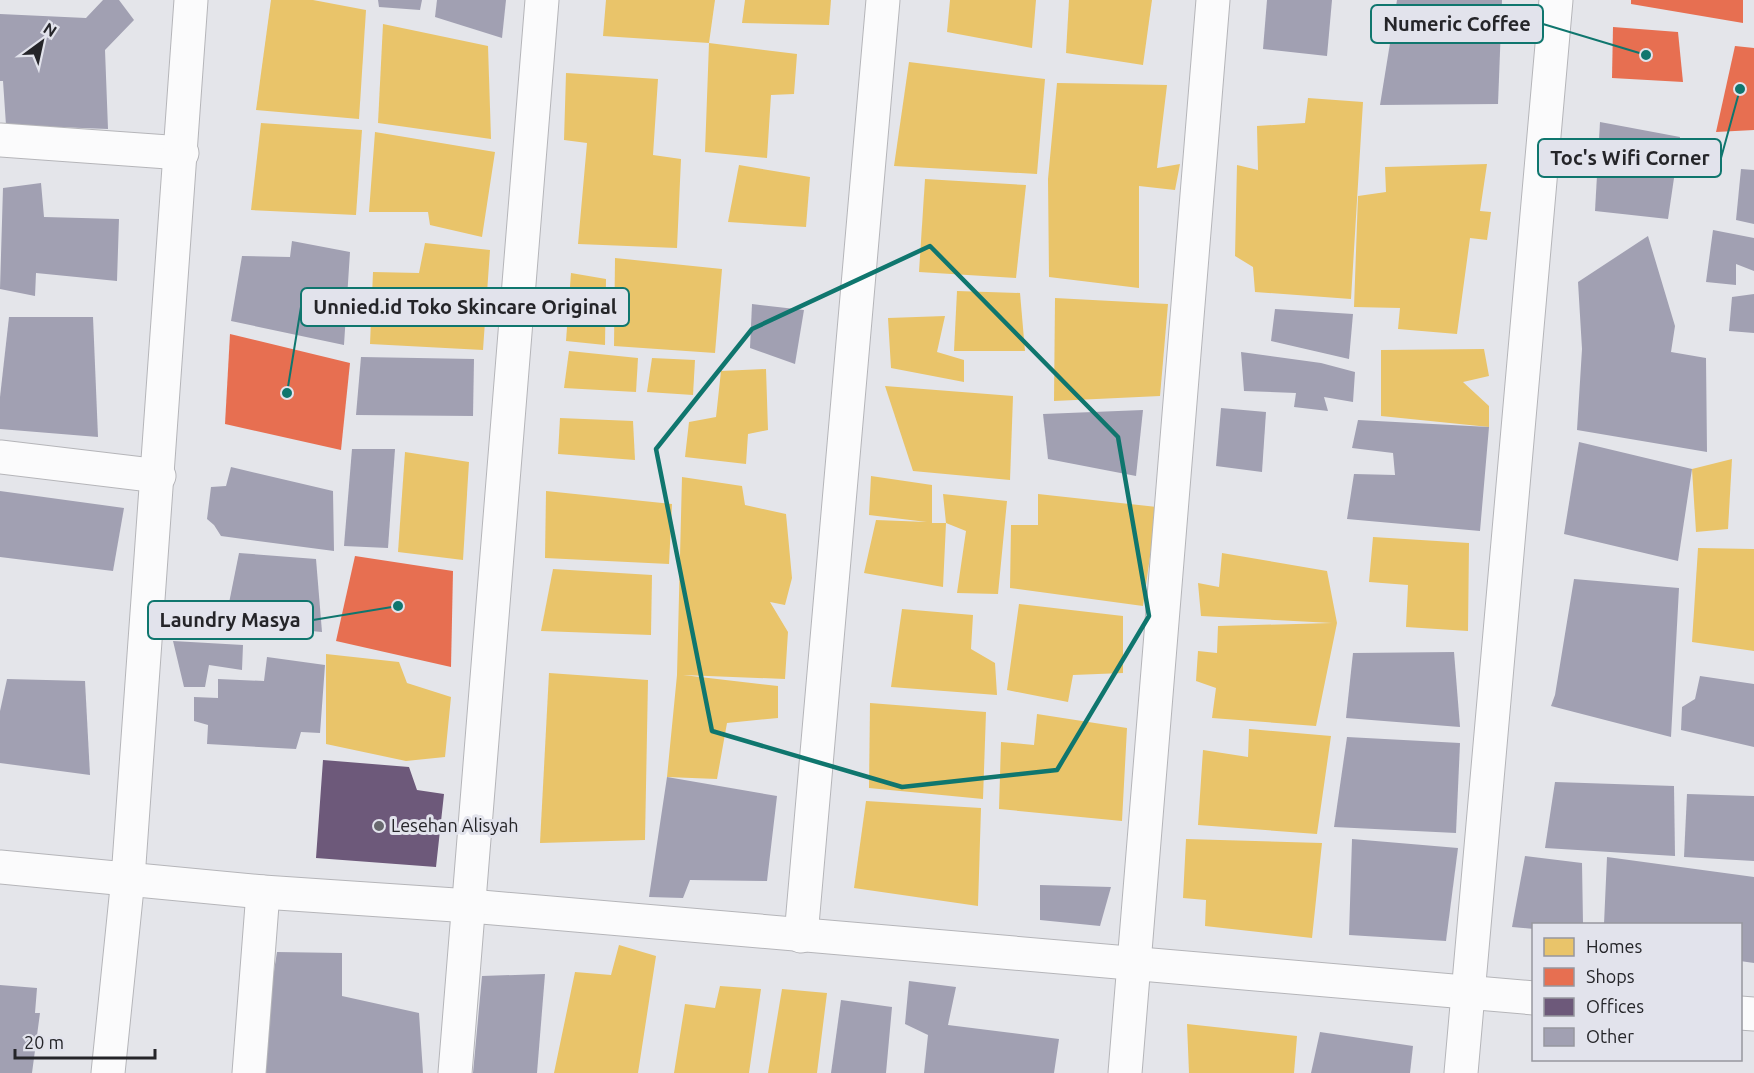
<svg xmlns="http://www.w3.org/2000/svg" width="1754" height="1073" viewBox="0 0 1754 1073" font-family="Ubuntu,sans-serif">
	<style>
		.homes { fill: #e9c46a }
		.shops { fill: #e76f51 }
		.offices { fill: #6d597a }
		.building { fill: #a1a0b2 }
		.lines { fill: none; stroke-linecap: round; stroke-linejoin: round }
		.minor-casing { stroke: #b5b5b9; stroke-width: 35 }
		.minor { stroke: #fbfbfc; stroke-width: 33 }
		.marked { fill: none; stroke: #0f766e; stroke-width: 4.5; stroke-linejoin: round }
		.poi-dot { fill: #68686d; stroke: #e2e3ec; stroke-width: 2 }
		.labels { text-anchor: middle; stroke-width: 6; stroke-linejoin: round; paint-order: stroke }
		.poi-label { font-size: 18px; fill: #252529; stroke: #e2e3ec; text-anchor: start }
		.leader { fill: none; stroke: #0f766e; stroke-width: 2 }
		.callout-dot { fill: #0f766e; stroke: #e2e3ec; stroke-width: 2 }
		.callout { fill: #e2e3ec; stroke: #0f766e; stroke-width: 2 }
		.callout-label { font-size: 20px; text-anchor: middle; font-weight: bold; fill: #252529 }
	</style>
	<rect width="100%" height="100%" fill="#e4e5ea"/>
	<g class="homes">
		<path d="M271 0H313L366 10 359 119 256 110Z"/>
		<path d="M606 0H715L709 43 603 36Z"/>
		<path d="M745 0H831L829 25 742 23Z"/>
		<path d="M950 0H1036L1032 48 947 32Z"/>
		<path d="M1069 0H1152L1143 65 1066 53Z"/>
		<path d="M383 24 488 46 491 139 378 123Z"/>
		<path d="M709 43 797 54 794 94 771 95 767 158 705 152Z"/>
		<path d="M909 62 1045 79 1037 174 894 166Z"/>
		<path d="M566 73 658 79 653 155 681 159 677 248 578 244 587 143 564 140Z"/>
		<path d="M1057 83 1167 85 1157 168 1180 164 1175 190 1139 186V288L1049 277 1048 179Z"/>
		<path d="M1308 98 1363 102 1351 299 1255 292 1253 267 1235 256 1237 165 1258 170 1257 126 1305 123Z"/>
		<path d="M261 123 362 130 356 215 251 210Z"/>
		<path d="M375 132 495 152 482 237 430 225 428 212H369Z"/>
		<path d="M1487 164 1480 211 1491 212 1487 240 1470 238 1457 334 1398 329 1400 308 1354 307 1358 196 1386 192 1385 167Z"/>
		<path d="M739 165 810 177 806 227 728 222Z"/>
		<path d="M925 179 1026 185 1016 278 919 272Z"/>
		<path d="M425 243 490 250 483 350 370 344 373 272 419 273Z"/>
		<path d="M615 258 722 269 715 353 614 346Z"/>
		<path d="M571 273 606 279 605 345 566 341Z"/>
		<path d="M957 291 1020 293 1025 351H954Z"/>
		<path d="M1055 298 1168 304 1160 396 1054 401Z"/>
		<path d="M945 316 937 352 964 360V382L891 368 888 318Z"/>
		<path d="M1484 349 1489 376 1463 382 1489 406V427L1381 416V350Z"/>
		<path d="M569 351 638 358 636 392 564 388Z"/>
		<path d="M652 358 695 360 693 395 647 392Z"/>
		<path d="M766 369 768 430 748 434 746 464 685 457 689 422 716 417 721 371Z"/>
		<path d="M885 386 1013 396 1010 480 913 471Z"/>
		<path d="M560 418 633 421 635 460 558 454Z"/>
		<path d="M405 452 469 462 463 560 398 552Z"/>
		<path d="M1732 459 1728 529 1696 532 1692 469Z"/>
		<path d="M871 476 932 485V523H946L943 587 864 573 876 520 927 522 869 515Z"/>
		<path d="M682 477 742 486 745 505 786 514 792 578 785 605 770 602 788 632 785 679 683 675 778 686V718L727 723 717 779 667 777 677 675Z"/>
		<path d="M546 491 672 504 669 564 545 558Z"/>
		<path d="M943 494 1007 501 998 594 957 593 966 531 946 523Z"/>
		<path d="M1038 494 1157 507 1143 606 1010 588 1011 525H1038Z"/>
		<path d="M1373 537 1469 543 1468 631 1406 627 1408 585 1369 582Z"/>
		<path d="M1698 548 1754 549V651L1692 642Z"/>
		<path d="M1222 553 1327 571 1337 623 1316 726 1212 718 1216 688 1196 681 1198 651 1217 653 1218 626 1332 623 1201 616 1198 583 1219 587Z"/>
		<path d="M553 569 652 575 651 635 541 631Z"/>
		<path d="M1019 604 1123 616V673L1073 675 1068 702 1007 690Z"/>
		<path d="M902 609 973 615 971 649 995 663 997 695 891 687Z"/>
		<path d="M326 654 399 662 407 683 451 697 445 757 406 761 326 744Z"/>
		<path d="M549 673 648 680 645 840 540 843Z"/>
		<path d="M870 703 986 712 983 799 869 788Z"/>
		<path d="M1037 714 1127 728 1122 821 999 809 1001 742 1034 745Z"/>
		<path d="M1249 729 1331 736 1317 834 1198 825 1203 750 1248 757Z"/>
		<path d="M866 801 981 808 978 906 854 888Z"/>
		<path d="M1186 839 1322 843 1312 938 1205 926 1206 900 1183 898Z"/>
		<path d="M619 945 656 956 638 1073H554L575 972 611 975Z"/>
		<path d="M720 986 761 989 749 1073H674L685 1004 715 1008Z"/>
		<path d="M782 989 827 993 817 1073H768Z"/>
		<path d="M1187 1024 1297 1036 1294 1073H1189Z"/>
	</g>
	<g class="shops">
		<path d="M1631 0H1743V23L1631 4Z"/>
		<path d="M1613 27 1678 32 1683 82 1612 78Z"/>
		<path d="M1735 46 1754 48V130L1716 132Z"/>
		<path d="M230 334 350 363 341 450 225 424Z"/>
		<path d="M355 556 453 571 451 667 336 641Z"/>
	</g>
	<path class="offices" d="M323 760 409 767 417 790 444 794 436 867 316 858Z"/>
	<g class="building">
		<path d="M103 0H119L134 20 105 50 108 129 6 125 3 81H0V14L86 18Z"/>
		<path d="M378 0H422L420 10 379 7Z"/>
		<path d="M437 0H506L502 38 435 17Z"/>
		<path d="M1267 0H1332L1327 56 1263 49Z"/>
		<path d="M1397 0H1502L1498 104 1380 105Z"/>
		<path d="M1600 122 1680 137 1668 219 1595 211Z"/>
		<path d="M1741 169 1754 170V224L1736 220Z"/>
		<path d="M41 183 44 217 119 219 117 281 36 273 35 296 0 289 3 188Z"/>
		<path d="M1713 230 1754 238V271L1736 264V285L1706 282Z"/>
		<path d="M1648 236 1675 326 1671 352 1706 358 1707 452 1577 430 1582 349 1578 282Z"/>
		<path d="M292 241 350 252 344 345 231 321 242 256 290 257Z"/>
		<path d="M1754 294V333L1729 331 1732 297Z"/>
		<path d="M752 304 804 310 795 364 750 348Z"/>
		<path d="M1275 309 1353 314 1349 359 1271 341Z"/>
		<path d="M9 317H93L98 437 0 429V397Z"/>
		<path d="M1241 352 1321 363 1355 372 1353 402 1324 397 1328 411 1294 407 1296 393 1244 391Z"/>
		<path d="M361 357 474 359 473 416 356 415Z"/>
		<path d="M1221 408 1266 412 1262 472 1216 466Z"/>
		<path d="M1143 410 1136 476 1048 459 1043 414Z"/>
		<path d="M1358 420 1489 427 1480 531 1347 519 1354 474 1395 475 1393 453 1352 448Z"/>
		<path d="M1579 442 1692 469 1678 561 1564 534Z"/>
		<path d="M352 449H395L388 548 344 546Z"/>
		<path d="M231 467 333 491 334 551 221 536 214 525 207 519 211 487 226 486Z"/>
		<path d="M0 491 124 508 113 571 0 557Z"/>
		<path d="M239 553 316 559 322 632 225 623Z"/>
		<path d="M1574 579 1679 588 1671 737 1551 706 1555 695Z"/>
		<path d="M173 641 243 645 242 670 209 665 205 687H184Z"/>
		<path d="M1454 652 1460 727 1346 718 1353 653Z"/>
		<path d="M267 657 325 665 320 733 301 732 296 749 207 744 208 725 194 721V697L218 698V679L264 681Z"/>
		<path d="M1700 676 1754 684V747L1681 730 1682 707 1695 699Z"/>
		<path d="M7 679 85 681 90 775 0 763V711Z"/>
		<path d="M1347 737 1460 743 1456 833 1334 827Z"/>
		<path d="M667 777 777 796 767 881 690 880 683 898 649 897Z"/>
		<path d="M1555 782 1674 786 1675 856 1545 848Z"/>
		<path d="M1687 794 1754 796V861L1684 857Z"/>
		<path d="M1352 839 1458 848 1446 941 1349 935Z"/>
		<path d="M1525 856 1582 863 1583 924H1534V929L1512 927Z"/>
		<path d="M1607 857 1754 877V963L1740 961V924H1604Z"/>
		<path d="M1040 885 1111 887 1100 926 1040 920Z"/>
		<path d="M277 952 342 953V996L419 1013 423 1073H258Z"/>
		<path d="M545 974 537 1073H473L482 976Z"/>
		<path d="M909 981 956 987 948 1025 1059 1039 1054 1073H924L928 1035 905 1024Z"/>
		<path d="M0 985 37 988 35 1013H40L32 1073H0Z"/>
		<path d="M841 1000 892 1007 886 1073H831Z"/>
		<path d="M1320 1032 1413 1046 1410 1073H1311Z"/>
	</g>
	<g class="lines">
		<defs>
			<g id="minor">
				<path d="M0 140 182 153"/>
				<path d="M0 457 159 476"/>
				<path d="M0 867 263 892 470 906 1534 998"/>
				<path d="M801 936 883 0"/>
				<path d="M1740 1013 1754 1014"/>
				<path d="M108 1073 128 878 191 0"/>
				<path d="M249 1073 263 892"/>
				<path d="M455 1073 542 0"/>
				<path d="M1125 1073 1213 0"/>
				<path d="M1461 1073 1556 0"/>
			</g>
		</defs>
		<use href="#minor" class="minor-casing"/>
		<use href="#minor" class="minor"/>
	</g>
	<path class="marked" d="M930 246 1118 437 1149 616 1057 770 902 787 712 731 656 449 752 329Z"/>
	<circle class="poi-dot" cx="379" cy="826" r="6"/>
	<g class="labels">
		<g class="poi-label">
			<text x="391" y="832">Lesehan Alisyah</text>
		</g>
	</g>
	<path class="leader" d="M1646 55L1543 24M1740 89L1721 158M287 393L301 307M398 606L313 620"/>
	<g class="callout-dot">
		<circle cx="1646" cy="55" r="6"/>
		<circle cx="1740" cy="89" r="6"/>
		<circle cx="287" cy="393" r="6"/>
		<circle cx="398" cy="606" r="6"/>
	</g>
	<g class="callout">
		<rect x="1371" y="5" width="172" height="38" rx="6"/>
		<rect x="1538" y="139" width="183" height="38" rx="6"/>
		<rect x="301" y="288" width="328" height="38" rx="6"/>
		<rect x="148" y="601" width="165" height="38" rx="6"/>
	</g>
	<g class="callout-label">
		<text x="1457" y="31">Numeric Coffee</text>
		<text x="1630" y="165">Toc's Wifi Corner</text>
		<text x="465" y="314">Unnied.id Toko Skincare Original</text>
		<text x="230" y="627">Laundry Masya</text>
	</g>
	<rect x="1532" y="923" width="210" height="138" fill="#e2e3ec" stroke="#96979e" stroke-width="1.5"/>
	<rect x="1544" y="938" width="30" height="18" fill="#e9c46a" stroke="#96979e" stroke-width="1.5"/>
	<text x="1586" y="953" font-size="18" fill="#252529">Homes</text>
	<rect x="1544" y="968" width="30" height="18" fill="#e76f51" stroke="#96979e" stroke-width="1.5"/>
	<text x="1586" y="983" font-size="18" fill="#252529">Shops</text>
	<rect x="1544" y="998" width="30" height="18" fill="#6d597a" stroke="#96979e" stroke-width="1.5"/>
	<text x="1586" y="1013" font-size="18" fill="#252529">Offices</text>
	<rect x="1544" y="1028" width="30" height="18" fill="#a1a0b2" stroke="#96979e" stroke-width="1.5"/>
	<text x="1586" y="1043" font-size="18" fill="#252529">Other</text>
	<g transform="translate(42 42) rotate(33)" stroke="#e2e3ec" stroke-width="4.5" paint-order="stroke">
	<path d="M0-4.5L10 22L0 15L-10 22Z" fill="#252529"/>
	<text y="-9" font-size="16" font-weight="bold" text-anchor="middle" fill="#252529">N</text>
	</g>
	<path d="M15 1049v9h140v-9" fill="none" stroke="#252529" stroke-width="3"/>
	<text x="24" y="1049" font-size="18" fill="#252529" stroke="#e2e3ec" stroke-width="4.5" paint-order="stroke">20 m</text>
</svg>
